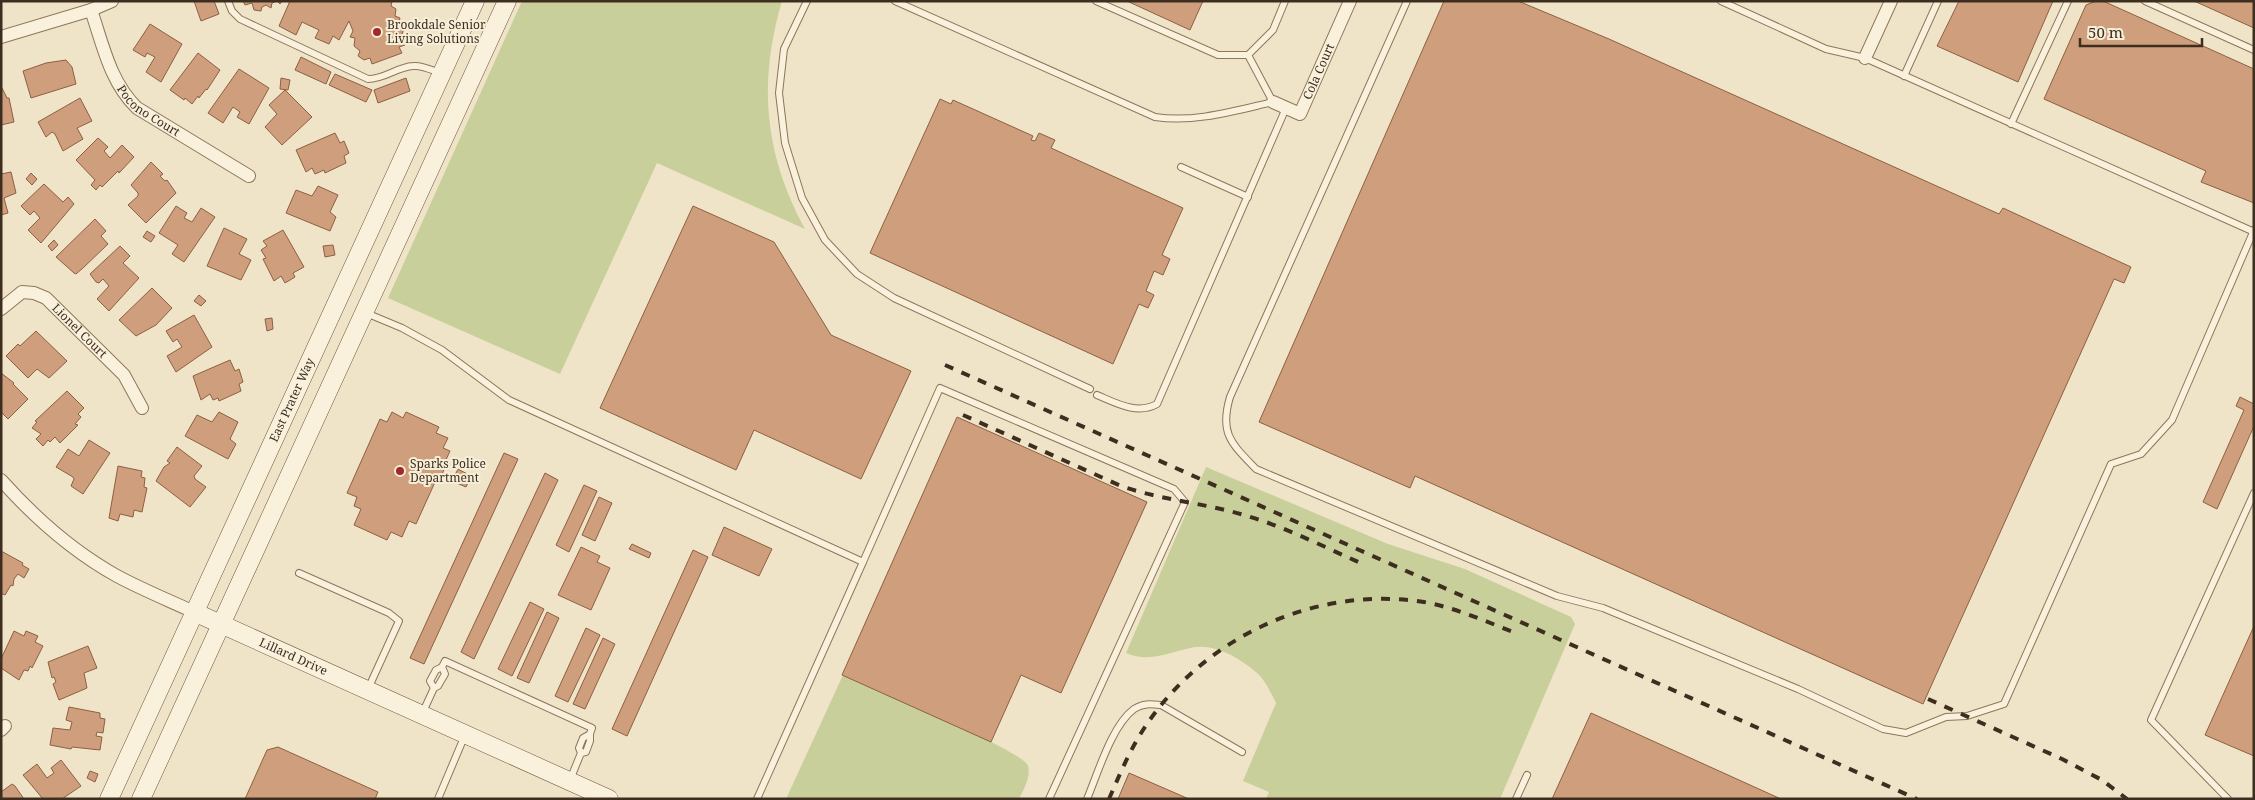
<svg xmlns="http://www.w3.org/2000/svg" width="2255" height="800" viewBox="0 0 2255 800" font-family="'Noto Serif',serif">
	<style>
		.green { fill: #c9cf9b }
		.building { fill: #cf9f7d; stroke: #8d5f41 }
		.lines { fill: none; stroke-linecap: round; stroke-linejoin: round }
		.lane-casing { stroke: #8d765c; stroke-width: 8 }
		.street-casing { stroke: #8d765c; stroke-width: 14 }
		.secondary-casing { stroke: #6f573f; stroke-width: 19 }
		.lane { stroke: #faf1dc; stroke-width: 6 }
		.street { stroke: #faf1dc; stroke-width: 12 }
		.secondary { stroke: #faf1dc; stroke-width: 18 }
		.rail { stroke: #3d2e20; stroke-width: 4; stroke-dasharray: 9 9; stroke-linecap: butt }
		.poi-dot { fill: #9e2a2b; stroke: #f7eed8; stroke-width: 2 }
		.labels { text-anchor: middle; stroke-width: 4; stroke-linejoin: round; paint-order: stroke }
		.poi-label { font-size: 12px; fill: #3d2e20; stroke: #f7eed8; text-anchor: start }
		.street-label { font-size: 12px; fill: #3d2e20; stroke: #f7eed8 }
	</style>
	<rect width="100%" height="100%" fill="#f0e4c8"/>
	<g class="green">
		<path d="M522 1H782C758 83 764 153 805 229L657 163 560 374 388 298Z"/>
		<path d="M1206 467 1388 544 1465 569 1571 617 1575 624 1500 799H1266L1269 792 1243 781 1276 703C1271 693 1265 680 1257 673 1240 658 1213 642 1190 648 1167 653 1148 663 1126 653Z"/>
		<path d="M843 675C867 686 1023 750 1028 766 1031 777 1024 789 1019 799H786Z"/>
	</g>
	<g class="building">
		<path d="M194 1H214L219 14 201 21Z"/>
		<path d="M243 1H282L280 4 277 1 272 3 271 8 266 5 262 7 261 11 254 10 252 3 245 5Z"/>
		<path d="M290 1H392L391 6 396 9 395 16 400 18 398 25 404 28 402 35 407 37 405 45 399 47 402 53 372 64 370 58 364 60 358 56 360 51 354 46 355 38 350 37 353 31 349 21 339 40 333 36 329 44 315 38 319 30 302 22 296 35 279 26Z"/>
		<path d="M1127 1H1203L1190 30Z"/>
		<path d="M1444 1H1518L1609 39 1999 214 2003 208 2131 267 2124 283 2114 279 1923 704 1415 476 1410 488 1259 422Z"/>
		<path d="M1959 1H2053L2018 82 1937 46Z"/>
		<path d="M2096 1H2103L2254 69V203L2201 182 2206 171 2044 99 2086 5Z"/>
		<path d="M2194 1H2254V28Z"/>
		<path d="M150 24 182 44 161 82 146 72 155 57 147 53 145 57 133 50Z"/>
		<path d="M198 53 220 70 207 90 206 89 199 98 198 96 192 104 185 98 184 100 170 90Z"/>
		<path d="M301 57 331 72 326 84 295 70Z"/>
		<path d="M66 60 72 67 76 84 31 98 23 71 46 63Z"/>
		<path d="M239 69 269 88 249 124 237 117 240 112 233 107 223 123 208 113Z"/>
		<path d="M335 74 372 90 366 102 329 85Z"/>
		<path d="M281 78 290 80 288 90 280 89Z"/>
		<path d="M406 78 410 91 378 103 374 90Z"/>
		<path d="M1 86 7 98H9L14 122 1 125Z"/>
		<path d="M285 90 312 117 282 145 265 127 277 114 269 105Z"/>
		<path d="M80 98 92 121 77 128 83 139 63 151 55 134 52 132 46 137 38 122Z"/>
		<path d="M940 99 951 104 953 100 1033 136 1031 140 1035 141 1039 133 1055 140 1051 148 1183 208 1162 255 1170 259 1163 275 1154 271 1146 291 1154 295 1148 308 1139 304 1113 364 870 253Z"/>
		<path d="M335 133 340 143 344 141 349 153 344 156 346 163 325 173 324 170 315 174 312 168 306 172 296 150Z"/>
		<path d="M98 138 108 147 104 151 110 158 122 145 134 157 119 173 118 171 102 187 100 185 96 190 91 185 95 180 76 160Z"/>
		<path d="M151 162 163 174 160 176 165 181 167 180 176 193 146 223 128 205 138 196V193L131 185Z"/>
		<path d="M11 172 16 193 4 198 8 213 1 215V174Z"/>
		<path d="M31 173 37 179 32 185 26 179Z"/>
		<path d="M44 184 63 202 68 197 74 204 41 243 28 230 40 218 34 211 30 215 21 206Z"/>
		<path d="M318 186 338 195 330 212 336 217 330 231 286 213 296 190 312 196Z"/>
		<path d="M176 206 187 213 184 218 192 222 201 208 215 217 184 262 172 254 178 245 159 233Z"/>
		<path d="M693 206 774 242 831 335 911 371 861 479 754 430 736 470 600 408Z"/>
		<path d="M95 219 106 231 101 236 108 244 83 268 76 274 74 273 56 257Z"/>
		<path d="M224 228 247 239 239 254 251 260 241 280 207 266Z"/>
		<path d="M283 230 304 267 293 273 295 277 285 283 281 276 274 281 263 259 266 258 261 250 267 246 263 241Z"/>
		<path d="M147 231 155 236 151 242 143 237Z"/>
		<path d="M54 240 58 245 52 251 48 246Z"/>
		<path d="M333 245 335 255 325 257 323 246Z"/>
		<path d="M120 246 130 256 123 263 139 278 109 311 97 299 109 286 103 279 99 283 96 282 90 274Z"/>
		<path d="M152 288 172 308 156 325 136 336 119 320Z"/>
		<path d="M199 295 206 301 201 306 194 301Z"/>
		<path d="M194 315 212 347 176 372 167 356 182 347 177 339 173 342 166 331Z"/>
		<path d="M272 318 273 329 267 331 265 319Z"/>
		<path d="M36 331 67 361 49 378 37 369 28 378 6 356 18 344 20 346Z"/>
		<path d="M230 360 235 371 239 369 243 382 239 384 241 391 219 401 218 398 213 400 210 394 201 400 193 376Z"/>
		<path d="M1 373 14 383 13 384 28 399 8 419 1 412Z"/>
		<path d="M67 391 84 408 78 414 81 417 75 424 78 425 60 443 55 437 50 442 48 440 43 446 36 439 41 434 32 428 37 422 35 421Z"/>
		<path d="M2240 397 2254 404V426L2217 509 2203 502 2244 410 2236 406Z"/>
		<path d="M219 412 238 422 230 439 236 444 228 459 185 436 197 415 212 422Z"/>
		<path d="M392 412 403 418 406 412 439 427 436 433 448 438 443 448 450 451 445 462 447 463 439 481 436 480 416 524 409 521 402 537 391 532 387 540 354 525 361 509 354 506 357 497 347 493 380 419 387 422Z"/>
		<path d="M957 417 1147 502 1061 693 1021 675 991 742 842 675Z"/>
		<path d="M89 440 110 453 83 494 71 486 74 479 73 477 56 467 68 449 79 456Z"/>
		<path d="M177 447 202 466 194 476 195 479 206 487 190 507 156 481 164 467 170 463 167 461Z"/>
		<path d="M504 453 518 459 424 664 410 658Z"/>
		<path d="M118 466 142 471 141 477 145 478 144 487 147 488 142 512 134 510 133 517 120 514 118 521 109 518Z"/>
		<path d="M458 469 471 476 466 487 452 481Z"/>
		<path d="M545 473 558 480 474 659 461 652Z"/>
		<path d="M584 485 597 491 569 552 556 545Z"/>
		<path d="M599 497 612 503 595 541 582 535Z"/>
		<path d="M724 527 772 549 759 576 712 555Z"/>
		<path d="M632 544 651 553 649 558 629 549Z"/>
		<path d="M581 547 600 556 597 562 610 568 591 610 558 595Z"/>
		<path d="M693 550 708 557 627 736 612 729Z"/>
		<path d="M1 551 23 563 22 565 29 569 24 578 18 574 14 579 13 586 11 585 5 595 1 593Z"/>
		<path d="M530 602 544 609 512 676 498 669Z"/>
		<path d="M547 612 559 618 529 683 517 678Z"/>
		<path d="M2254 626V756L2205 735Z"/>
		<path d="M586 628 600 635 568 702 555 696Z"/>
		<path d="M14 631 24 636 26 631 38 636 35 642 43 646 32 668 30 666 28 671 24 670 19 680 1 668V659Z"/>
		<path d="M603 638 615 644 585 709 573 704Z"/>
		<path d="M88 646 97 668 84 673 87 688 59 700 53 684 56 682 54 677 52 678 48 662Z"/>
		<path d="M69 707 100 713V718L105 719 103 733 97 732 96 736 102 737 100 750 72 747 71 749 50 745 53 728 70 730 72 722 66 720Z"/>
		<path d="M1591 713 1781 799H1552Z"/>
		<path d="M278 747 378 792 375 799H245L267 750Z"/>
		<path d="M61 760 81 786 62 799H43L23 775 37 764 47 778 54 773 51 768Z"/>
		<path d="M90 771 98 774 95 782 87 778Z"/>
		<path d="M1129 773 1136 776 1189 799H1118Z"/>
		<path d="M12 784 15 786 24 799H1V792Z"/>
	</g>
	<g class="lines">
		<defs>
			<g id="lane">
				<path d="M228 1 232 11 240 19 368 79C385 79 397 67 413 66 422 65 432 70 440 73"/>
				<path d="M807 1 784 49 779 93 785 143 802 198 825 240 857 274 894 298 1090 389"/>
				<path d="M895 1 1155 117C1194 123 1234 111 1273 102L1248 55 1273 30 1285 1"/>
				<path d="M1096 1 1218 55H1248"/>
				<path d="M1407 1 1230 397C1219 434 1232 444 1256 469L1557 596 1603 608 1798 689 1883 729 1906 733 1946 717 1967 716 2004 704 2111 464 2141 454 2172 420 2254 230"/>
				<path d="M1721 1 1826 49 1865 58 2252 231"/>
				<path d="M2145 1 2254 50"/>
				<path d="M1904 76 1938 1"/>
				<path d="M2011 124 2068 1"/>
				<path d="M1181 167 1248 197"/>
				<path d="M366 313 402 328 442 350 509 400 863 562 757 799"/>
				<path d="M1097 395C1116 403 1137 415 1157 404L1286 108"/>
				<path d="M863 562 940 388 1174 489 1185 502 1049 799"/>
				<path d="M299 573 389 613 399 621 368 689"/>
				<path d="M442 667 445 661 592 728 590 734"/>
				<path d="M422 714 434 688 438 686 445 674 442 667 436 670 430 681 434 688"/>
				<path d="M570 780 581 753 586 752 590 741V734L583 738 579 748 581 753"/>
				<path d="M438 799 465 735"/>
				<path d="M1087 799C1098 773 1112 725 1134 709 1143 703 1151 704 1161 705L1242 752"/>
				<path d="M1516 799 1527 775"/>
				<path d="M2228 799 2151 720 2254 493"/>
			</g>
			<g id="street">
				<path id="s1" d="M91 10C103 45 110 82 137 108L249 176"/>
				<path d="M1 37 91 10 112 1"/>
				<path d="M1865 58 1891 1"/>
				<path id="s2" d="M1273 102 1300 114 1350 1"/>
				<path id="s3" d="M1 309 22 292 34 293 46 298 124 375 142 408"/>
				<path d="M1 480C35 518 72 551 117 576 141 589 168 600 194 612"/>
				<path d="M1 730 5 726"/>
			</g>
			<g id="secondary">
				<path id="s4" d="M194 612 609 799"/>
				<path id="s5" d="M109 799 475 1"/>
				<path d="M141 799 507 1"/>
			</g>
		</defs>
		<use href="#lane" class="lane-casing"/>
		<use href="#street" class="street-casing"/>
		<use href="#secondary" class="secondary-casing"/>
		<use href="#lane" class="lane"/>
		<use href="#street" class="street"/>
		<use href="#secondary" class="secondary"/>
		<g class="rail">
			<path d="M945 365 1917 799"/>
			<path d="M963 415 1121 486C1161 500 1204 503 1244 515 1286 527 1326 548 1365 565"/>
			<path d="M1928 699 2062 759 2102 780 2127 799"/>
			<path d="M1109 799C1119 776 1129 752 1143 730 1202 638 1314 585 1424 602 1457 608 1487 622 1518 634"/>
		</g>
	</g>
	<g class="poi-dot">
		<circle cx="377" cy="32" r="5"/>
		<circle cx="400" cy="471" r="5"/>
	</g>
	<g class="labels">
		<g class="poi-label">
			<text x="387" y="29">Brookdale Senior<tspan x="387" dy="14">Living Solutions</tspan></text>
			<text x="410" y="468">Sparks Police<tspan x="410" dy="14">Department</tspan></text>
		</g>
		<g class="street-label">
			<text dy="4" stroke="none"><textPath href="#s2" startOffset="76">Cola Court</textPath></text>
			<text dy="4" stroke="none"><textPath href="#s1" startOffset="120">Pocono Court</textPath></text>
			<text dy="4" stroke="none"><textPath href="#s3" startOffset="99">Lionel Court</textPath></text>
			<text dy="4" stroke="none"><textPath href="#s5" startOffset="439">East Prater Way</textPath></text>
			<text dy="4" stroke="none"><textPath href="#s4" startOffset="109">Lillard Drive</textPath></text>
		</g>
	</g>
	<rect width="2255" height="800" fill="none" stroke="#3d2e20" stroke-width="5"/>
	<path d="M2080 38v8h122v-8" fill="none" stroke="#3d2e20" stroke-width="2.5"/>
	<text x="2088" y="38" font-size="15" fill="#3d2e20" stroke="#f7eed8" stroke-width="4" paint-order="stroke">50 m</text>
</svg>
